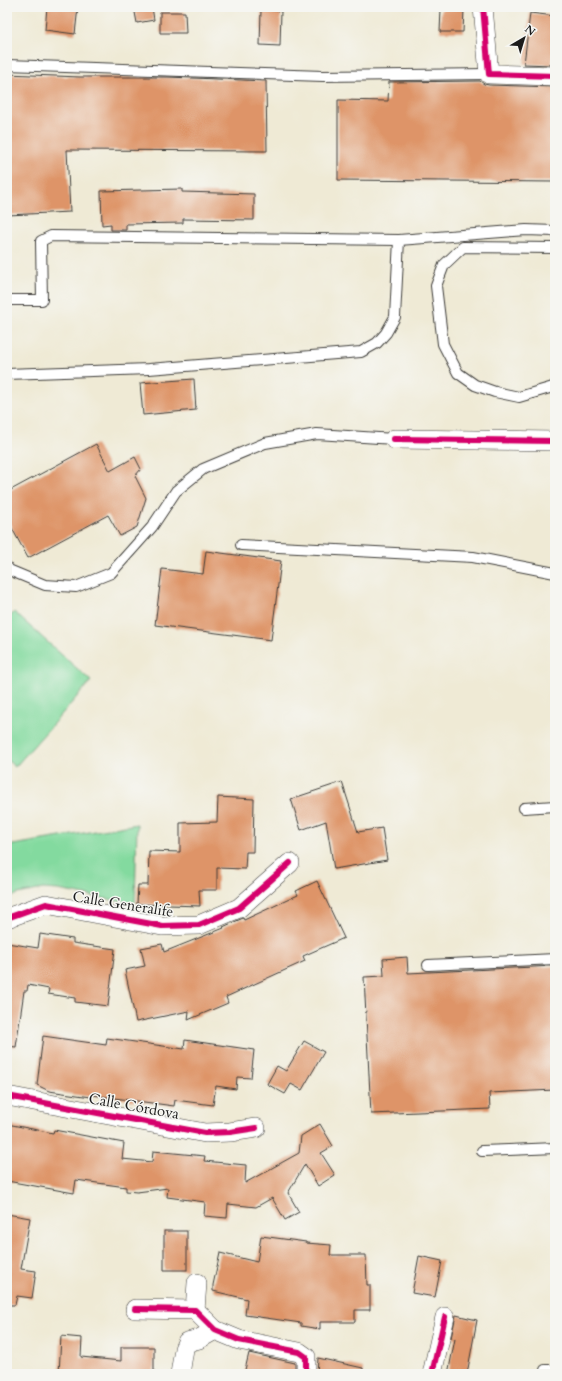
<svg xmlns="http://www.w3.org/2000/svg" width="562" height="1381" viewBox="0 0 562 1381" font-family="Cardo,serif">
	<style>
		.green { fill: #83da9f; stroke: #507b5e }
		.building { fill: #de9468 }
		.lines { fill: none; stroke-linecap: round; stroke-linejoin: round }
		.lane-casing { stroke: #3c3b38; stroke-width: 12 }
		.street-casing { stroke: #3c3b38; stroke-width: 20 }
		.lane { stroke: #fff; stroke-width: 10 }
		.street { stroke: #fff; stroke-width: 19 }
		.cycleway-casing { stroke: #f6f6f2; stroke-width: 8 }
		.cycleway { stroke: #d6006c; stroke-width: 6 }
		.labels { text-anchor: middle; stroke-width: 3; stroke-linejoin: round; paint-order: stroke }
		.street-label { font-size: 15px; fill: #1c1c1c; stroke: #f6f6f2 }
	</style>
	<rect width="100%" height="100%" fill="#f6f6f2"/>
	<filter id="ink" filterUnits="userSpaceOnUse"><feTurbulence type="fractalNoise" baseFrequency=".025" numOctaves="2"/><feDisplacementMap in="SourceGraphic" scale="8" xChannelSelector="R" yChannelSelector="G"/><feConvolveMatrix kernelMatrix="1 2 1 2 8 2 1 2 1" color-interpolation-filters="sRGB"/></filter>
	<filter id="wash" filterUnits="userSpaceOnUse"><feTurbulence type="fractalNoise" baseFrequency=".012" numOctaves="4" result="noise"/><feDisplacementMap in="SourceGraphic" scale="16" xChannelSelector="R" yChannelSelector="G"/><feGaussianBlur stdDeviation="0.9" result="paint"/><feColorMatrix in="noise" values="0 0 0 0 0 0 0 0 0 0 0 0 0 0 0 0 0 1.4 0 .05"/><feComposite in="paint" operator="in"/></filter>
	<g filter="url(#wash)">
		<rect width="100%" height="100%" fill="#efead5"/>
		<g class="green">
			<path d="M14 612 91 681 15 767 7 760V620Z"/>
			<path d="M137 824 135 904 58 890 43 889 18 894 7 899V846Z"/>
		</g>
		<g id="blocks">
			<g class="building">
				<path d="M47 7H78L75 34 45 30Z"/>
				<path d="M134 7H152L154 20 137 23Z"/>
				<path d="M441 9H464L463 32H440Z"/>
				<path d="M261 10 281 11 280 46 260 45Z"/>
				<path d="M160 12H185L186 33H160Z"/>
				<path d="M530 13 555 16V32L552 65 524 64Z"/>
				<path d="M7 74 80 77H168L266 81 267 151 67 150 70 212 7 215Z"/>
				<path d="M480 81 484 84 489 85 555 87V182L338 180V100L388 101 389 82Z"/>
				<path d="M182 189V192L254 194V220L183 219V223L126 224V230H111V224L102 225 101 191Z"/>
				<path d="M194 379 196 410 143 415 140 383Z"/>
				<path d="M96 444 110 471 135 457 141 469 135 476 146 498 137 527 120 536 108 515 28 558 7 519V492Z"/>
				<path d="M206 551 281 561 271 640 155 625 162 569 203 574Z"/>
				<path d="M342 782 358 832 382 828 387 860 334 869 326 821 301 830 291 799Z"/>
				<path d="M218 797 254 799 253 852H246L245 869 217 868V890H199L200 906 137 904 138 885H148L149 851 180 852V823L217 822Z"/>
				<path d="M317 881 344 938 303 956 305 961 226 997 228 1003 188 1020 189 1011 136 1022 125 970 145 966 141 948 162 944 164 952 224 928 223 927 243 918 244 920 298 895 296 891Z"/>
				<path d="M40 934 73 939V943L115 949 108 1006 75 1002V998L48 994 49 989 28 985 27 991H24L16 1047 7 1046V943L38 948Z"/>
				<path d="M407 957 408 973 555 966V1090L489 1093 490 1109 371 1114 364 977 384 976 383 959Z"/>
				<path d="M43 1036 106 1045 107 1038 184 1049 185 1040 254 1050 251 1078 237 1077 236 1089 216 1086 213 1105 175 1100 174 1106 92 1095 91 1097 49 1091 37 1085Z"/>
				<path d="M304 1041 324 1052 302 1090 291 1084 285 1094 267 1084 277 1066 286 1071Z"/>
				<path d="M7 1124 53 1133 54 1130 124 1143 122 1159 152 1162 153 1151 205 1156 204 1161 246 1165 245 1183 299 1153 301 1136 320 1124 333 1146 321 1153 335 1175 318 1186 305 1164 288 1193 299 1212 285 1220 272 1198 256 1207 228 1204 227 1218 204 1216 205 1202 167 1197 168 1188 137 1192 126 1191V1187L76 1180 74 1193 7 1181Z"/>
				<path d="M7 1214 30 1218 21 1269 36 1271 32 1298 17 1296 15 1305H7Z"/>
				<rect x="164" y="1231" width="23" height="39"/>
				<path d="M261 1236 306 1242V1243L331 1245 330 1255H366L367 1285H370V1310H355V1322H320V1329L301 1326V1323L245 1315 247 1299 213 1291V1285L220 1253 257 1262Z"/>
				<path d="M419 1256 442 1261 435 1297 412 1293Z"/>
				<path d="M456 1315 477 1320 467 1374H448L455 1339 451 1338Z"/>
				<path d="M61 1336 82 1338 81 1357 121 1361V1347H154V1374H59Z"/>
				<path d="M249 1353 295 1363V1374H244Z"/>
				<path d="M318 1358 363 1368V1374H317Z"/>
			</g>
		</g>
	</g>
	<g filter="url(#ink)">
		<use href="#blocks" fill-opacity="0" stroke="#3c3b38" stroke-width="1"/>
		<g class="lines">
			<defs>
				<g id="lane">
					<path d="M7 65 323 76 489 74"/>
					<path d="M555 248 463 247 444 265 436 286 443 344 458 373 475 385 495 392 519 397 553 387 555 385"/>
					<path d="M7 300H42L41 241 51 236 399 240 526 230 555 231"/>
					<path d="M7 374 149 369 361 352 377 343 386 333 395 317 399 240"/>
					<path d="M241 545 473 557 555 573"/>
					<path d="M7 567 9 570 45 585 76 587 111 573 152 527 176 491 203 469 265 443 317 434 394 439"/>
					<path d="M524 808 555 806"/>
					<path d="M428 965 555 959"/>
					<path d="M482 1151 555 1148"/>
					<path d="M545 1370H555"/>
				</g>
				<g id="street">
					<path d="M483 7 489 74 555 76"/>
					<path d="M394 439 555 441"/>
					<path d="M7 918 46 904 162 926 199 925 239 908 290 863"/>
					<path d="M7 1096 205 1133 230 1132 256 1128"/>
					<path d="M135 1309 195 1310 215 1330 239 1340 299 1352 306 1357V1374"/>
					<path d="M195 1310 197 1283"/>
					<path d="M180 1374 184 1349 187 1342 199 1339 215 1330"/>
					<path d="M432 1374 445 1317"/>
				</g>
			</defs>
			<use href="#lane" class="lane-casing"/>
			<use href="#street" class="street-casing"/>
			<use href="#lane" class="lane"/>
			<use href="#street" class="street"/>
			<defs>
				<g id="cycleway">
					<path d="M483 7 489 74 555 76"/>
					<path d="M394 439 555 441"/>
					<path d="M7 918 46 904 162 926 199 925 239 908 290 863"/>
					<path d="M7 1096 205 1133 230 1132 256 1128"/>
					<path d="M135 1309 195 1310 215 1330 239 1340 299 1352 306 1357V1374"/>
					<path d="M432 1374 445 1317"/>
				</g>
			</defs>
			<use href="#cycleway" class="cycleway-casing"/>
			<use href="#cycleway" class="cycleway"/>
		</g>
	</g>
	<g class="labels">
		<g class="street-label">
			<text transform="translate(123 904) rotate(9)" y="5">Calle Generalife</text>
			<text transform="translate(134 1106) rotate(10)" y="5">Calle Córdova</text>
		</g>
	</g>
	<rect width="562" height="1381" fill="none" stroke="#f6f6f2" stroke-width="24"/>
	<g transform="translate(524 38) rotate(38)" stroke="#f6f6f2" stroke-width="3" paint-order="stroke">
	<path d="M0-3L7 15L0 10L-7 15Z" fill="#1c1c1c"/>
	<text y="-6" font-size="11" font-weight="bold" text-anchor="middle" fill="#1c1c1c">N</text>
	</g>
</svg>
